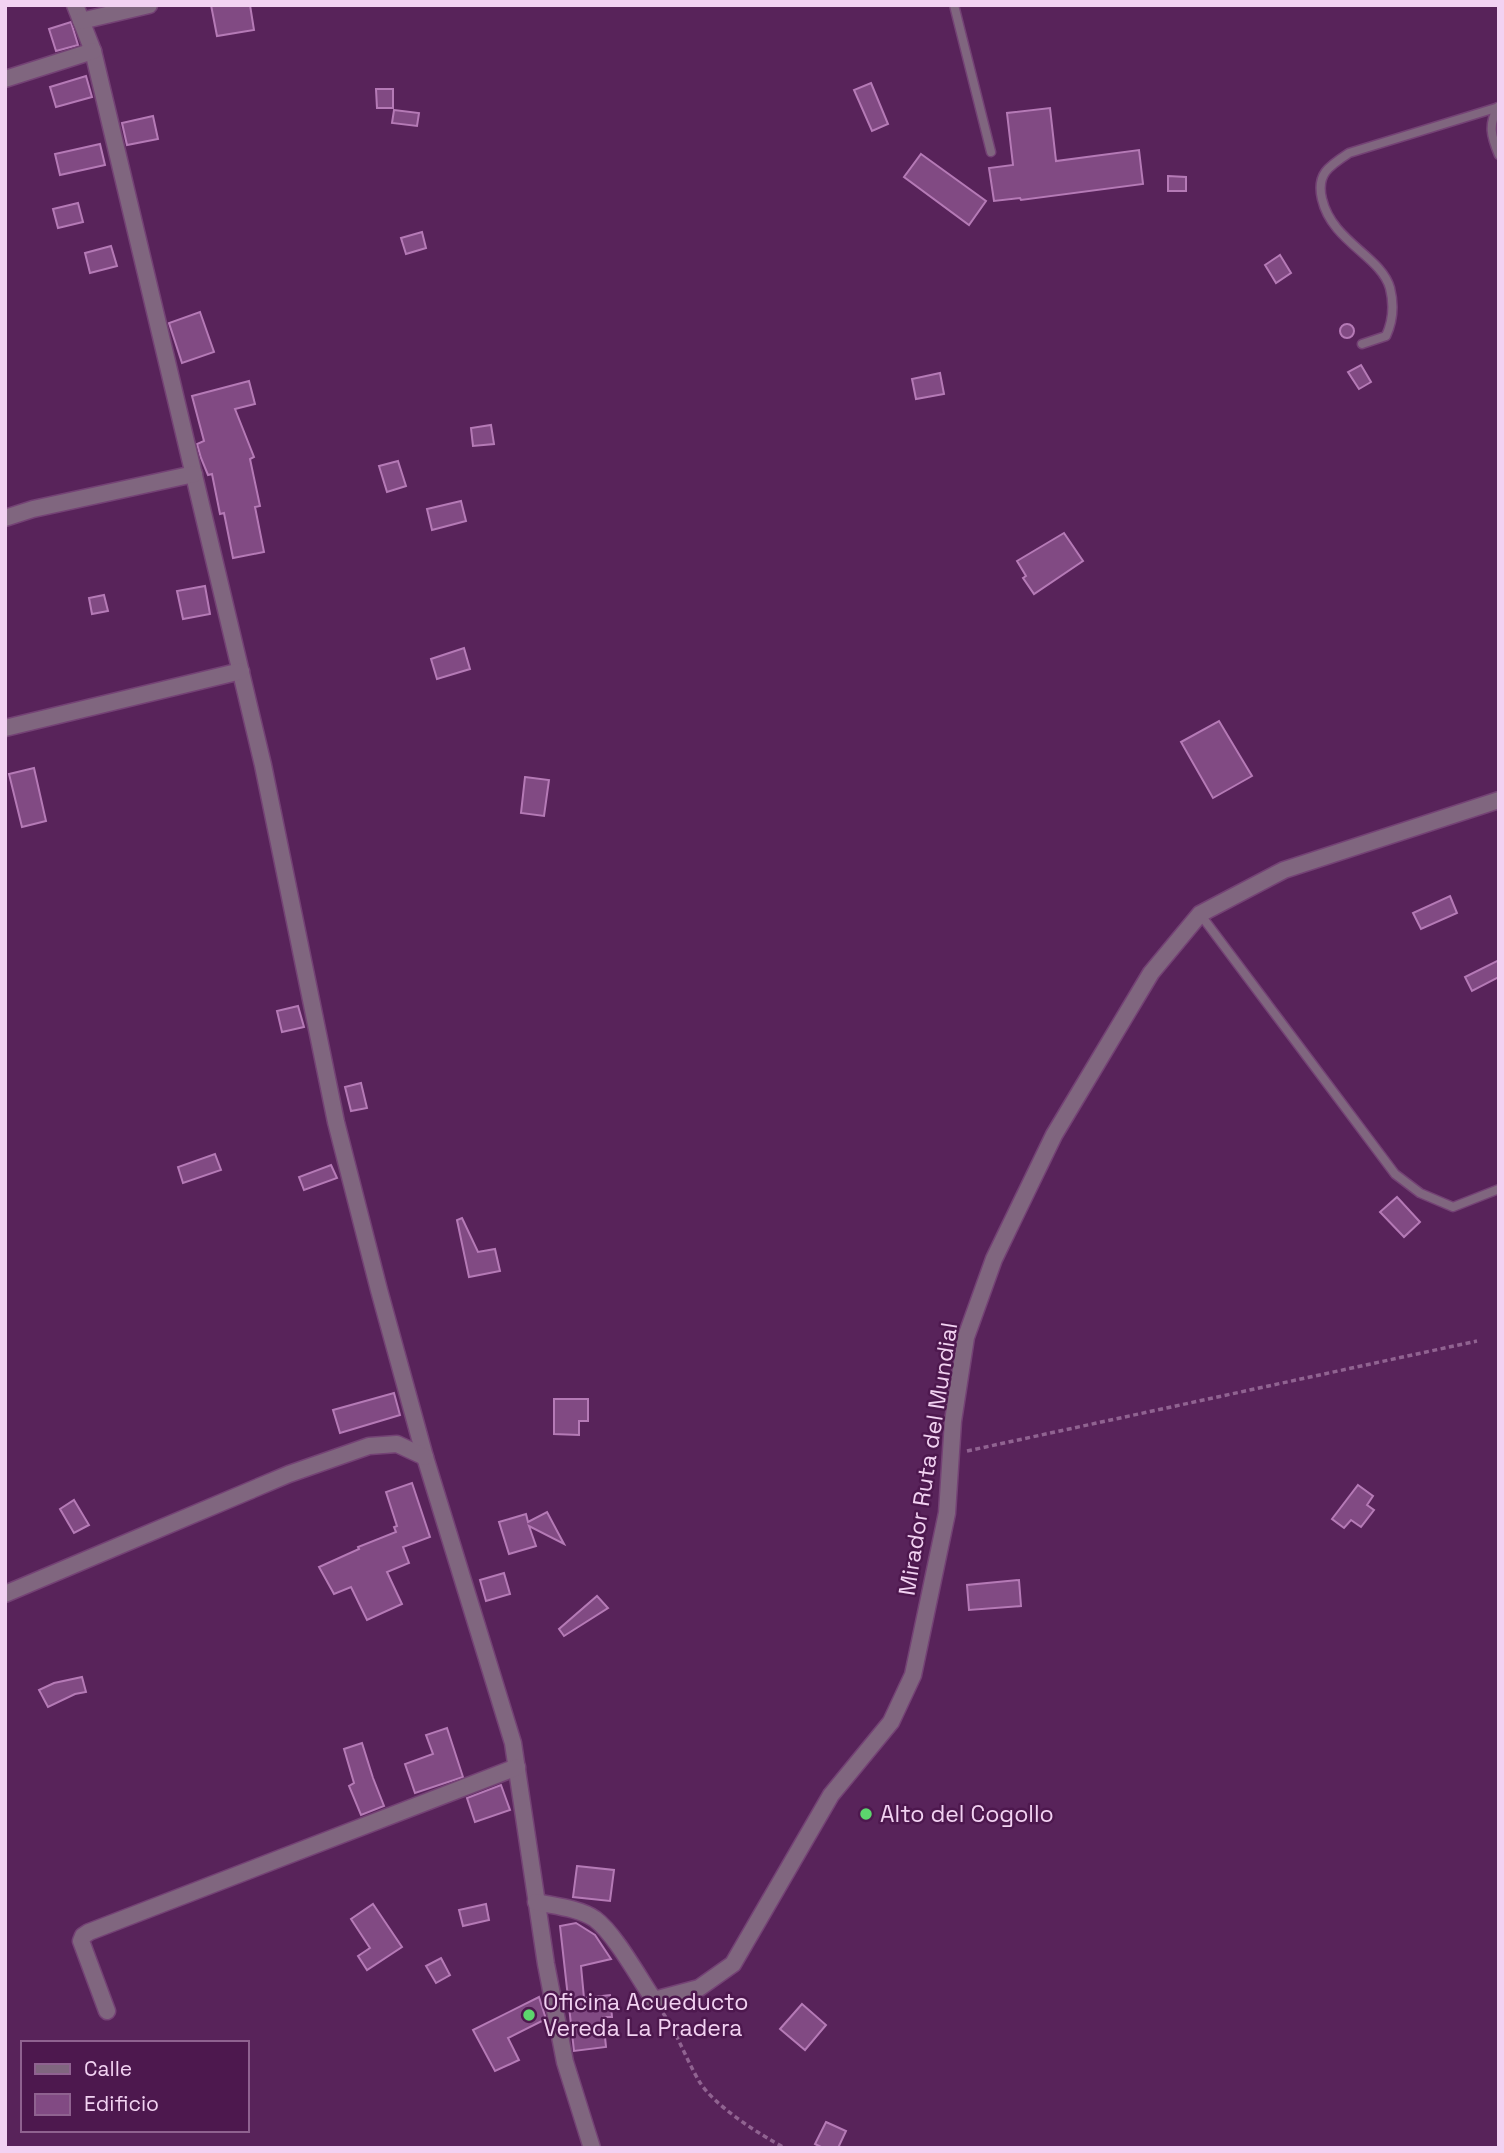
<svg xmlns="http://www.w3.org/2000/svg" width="1504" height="2153" viewBox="0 0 1504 2153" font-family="'Space Grotesk',sans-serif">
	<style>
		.building { fill: #814a83; stroke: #b57ab6; stroke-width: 2 }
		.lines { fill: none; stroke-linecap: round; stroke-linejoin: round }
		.lane-casing { stroke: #744275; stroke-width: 11 }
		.street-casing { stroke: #744275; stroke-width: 19 }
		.path { stroke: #906391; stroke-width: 3.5; stroke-dasharray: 5 3.5; stroke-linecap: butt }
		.lane { stroke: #80667f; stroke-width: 8 }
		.street { stroke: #80667f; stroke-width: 16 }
		.poi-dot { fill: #5cd56d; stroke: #4d184e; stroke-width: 2.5 }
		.labels { text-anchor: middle; stroke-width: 5; stroke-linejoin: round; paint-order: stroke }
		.street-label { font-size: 23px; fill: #f2d2f2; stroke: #4d184e }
		.poi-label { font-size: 23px; fill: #f2d2f2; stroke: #4d184e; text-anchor: start }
	</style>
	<rect width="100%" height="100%" fill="#58235a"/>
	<g class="building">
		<path d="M211 5H250L254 30 217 36Z"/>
		<path d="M71 22 78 45 56 51 49 29Z"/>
		<path d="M86 76 92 97 56 107 50 87Z"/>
		<path d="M871 83 888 124 872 131 854 90Z"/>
		<path d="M376 89H393V108H377Z"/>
		<path d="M1050 108 1056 161 1139 150 1143 184 1021 200 1020 198 994 201 989 168 1013 165 1007 113Z"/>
		<path d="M394 110 419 113 417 126 392 123Z"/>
		<path d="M153 116 158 139 127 145 122 123Z"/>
		<path d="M100 144 105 165 60 175 55 154Z"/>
		<path d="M921 154 986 201 969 225 904 177Z"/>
		<path d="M1168 176 1186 177V191H1168Z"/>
		<path d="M78 203 83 222 58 228 53 209Z"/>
		<path d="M422 232 426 248 406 254 401 238Z"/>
		<path d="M111 246 117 266 90 273 85 253Z"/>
		<path d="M1280 255 1291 273 1276 283 1265 265Z"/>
		<path d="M200 312 214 352 182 363 169 323Z"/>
		<circle cx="1347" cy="331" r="7"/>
		<path d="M1361 365 1371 382 1359 389 1348 372Z"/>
		<path d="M940 373 944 394 916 399 912 379Z"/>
		<path d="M249 381 255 404 235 409 254 457 250 459 260 506 255 507 264 552 233 558 224 513 220 514 212 474 208 475 201 458 197 444 204 441 192 396Z"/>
		<path d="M491 425 494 444 473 446 471 428Z"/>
		<path d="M398 461 406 486 387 492 379 466Z"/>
		<path d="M461 501 466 521 432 530 427 509Z"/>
		<path d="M1064 533 1083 561 1034 594 1023 578 1026 576 1017 561Z"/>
		<path d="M205 586 210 614 183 619 177 591Z"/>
		<path d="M104 595 108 611 92 614 89 598Z"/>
		<path d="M464 648 470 669 437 679 431 659Z"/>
		<path d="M1219 721 1252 776 1213 798 1181 742Z"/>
		<path d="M34 768 46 821 22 827 9 774Z"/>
		<path d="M525 777 549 780 544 816 521 813Z"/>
		<path d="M1450 896 1457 913 1421 929 1413 913Z"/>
		<path d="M1499 960V977L1472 991 1465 977Z"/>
		<path d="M298 1006 304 1027 282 1032 277 1011Z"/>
		<path d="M361 1083 367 1108 351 1111 345 1087Z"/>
		<path d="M215 1154 221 1170 183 1183 178 1167Z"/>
		<path d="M331 1165 337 1178 304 1190 299 1177Z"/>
		<path d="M1397 1197 1420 1222 1404 1237 1380 1212Z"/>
		<path d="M462 1218 478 1252 495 1249 500 1271 469 1277 457 1220Z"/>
		<path d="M394 1393 400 1415 340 1433 333 1410Z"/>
		<path d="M554 1399H588V1421H579V1435L554 1434Z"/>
		<path d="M412 1483 430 1537 403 1547 409 1563 387 1572 402 1604 367 1620 351 1587 334 1594 319 1567 359 1549 358 1547 396 1532 394 1527 397 1526 386 1492Z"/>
		<path d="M1358 1485 1373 1496 1367 1505 1374 1510 1361 1527 1351 1520 1344 1528 1332 1519Z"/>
		<path d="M74 1500 89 1525 74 1533 60 1509Z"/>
		<path d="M547 1512 564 1544 529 1526 536 1546 509 1554 499 1522 526 1514 528 1522Z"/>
		<path d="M504 1573 510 1594 486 1601 480 1580Z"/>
		<path d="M1019 1580 1021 1606 969 1610 967 1585Z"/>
		<path d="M597 1596 608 1608 564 1636 559 1629Z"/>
		<path d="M82 1677 86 1692 75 1694 48 1707 39 1690 54 1683Z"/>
		<path d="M447 1728 463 1777 415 1793 405 1764 433 1754 426 1735Z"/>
		<path d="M362 1743 373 1778 384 1806 361 1815 349 1786 354 1783 344 1749Z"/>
		<path d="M501 1785 510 1810 475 1822 467 1798Z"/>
		<path d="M577 1866 614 1870 610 1901 573 1897Z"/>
		<path d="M373 1904 402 1947 367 1970 358 1956 370 1948 351 1919Z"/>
		<path d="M486 1904 489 1920 463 1926 459 1910Z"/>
		<path d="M576 1923 595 1935 611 1959 581 1966 584 1998 610 1995 612 2017H603L606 2047 574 2051 560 1926Z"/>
		<path d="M441 1958 450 1975 436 1983 426 1966Z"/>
		<path d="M539 1997 546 2019 508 2038 519 2060 495 2071 473 2030Z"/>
		<path d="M802 2004 826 2025 805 2050 780 2029Z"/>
		<path d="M826 2122 846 2131 838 2148H823L815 2144Z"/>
	</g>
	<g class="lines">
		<defs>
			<g id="lane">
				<path d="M954 5 991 152"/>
				<path d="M1498 107C1488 125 1491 136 1499 155"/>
				<path d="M1362 344 1386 336C1393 321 1394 304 1390 288 1381 256 1332 242 1322 199 1316 174 1329 166 1349 153L1499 107"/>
				<path d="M1200 914 1395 1174 1420 1193 1453 1207 1499 1189"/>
			</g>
			<g id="street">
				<path d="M75 5 93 51 263 765 336 1122 379 1290 425 1457 513 1743 546 1964 565 2062 592 2148"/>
				<path d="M81 21 149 5"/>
				<path d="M5 79 93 51"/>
				<path d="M5 518 33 509 194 474"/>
				<path d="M5 728 241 671"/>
				<path d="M5 1594 289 1474 369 1446 397 1444 425 1457"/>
				<path d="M536 1902C554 1906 579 1908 595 1919 615 1934 639 1978 654 2000L699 1988 733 1964 831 1795 891 1722 913 1675 947 1513 953 1421 966 1337 994 1259 1054 1135 1151 973 1200 914 1284 870 1499 800"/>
				<path d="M107 2011 81 1941 83 1936 89 1932 517 1767"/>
			</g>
		</defs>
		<use href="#lane" class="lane-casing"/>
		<use href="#street" class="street-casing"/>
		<g class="path">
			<path d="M967 1451 1477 1341"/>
			<path d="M663 2013C678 2035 686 2059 699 2081 713 2105 760 2135 785 2148"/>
		</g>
		<use href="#lane" class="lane"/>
		<use href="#street" class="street"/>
	</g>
	<g class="poi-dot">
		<circle cx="866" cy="1814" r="7"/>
		<circle cx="529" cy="2015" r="7"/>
	</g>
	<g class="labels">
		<g class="street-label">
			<text transform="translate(928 1459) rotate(-81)" y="8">Mirador Ruta del Mundial</text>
		</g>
		<g class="poi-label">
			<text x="880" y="1822">Alto del Cogollo</text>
			<text x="543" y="2010">Oficina Acueducto<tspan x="543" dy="26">Vereda La Pradera</tspan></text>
		</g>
	</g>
	<rect width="1504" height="2153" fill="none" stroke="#f2d2f2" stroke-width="14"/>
	<rect x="21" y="2041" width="228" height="91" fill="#4d184e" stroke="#8f6290" stroke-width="2"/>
	<rect x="35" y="2064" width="35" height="10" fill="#80667f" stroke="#8f6290" stroke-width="2"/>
	<text x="84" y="2076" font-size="21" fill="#f2d2f2">Calle</text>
	<rect x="35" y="2094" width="35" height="21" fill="#814a83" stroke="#8f6290" stroke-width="2"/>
	<text x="84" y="2111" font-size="21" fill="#f2d2f2">Edificio</text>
</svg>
